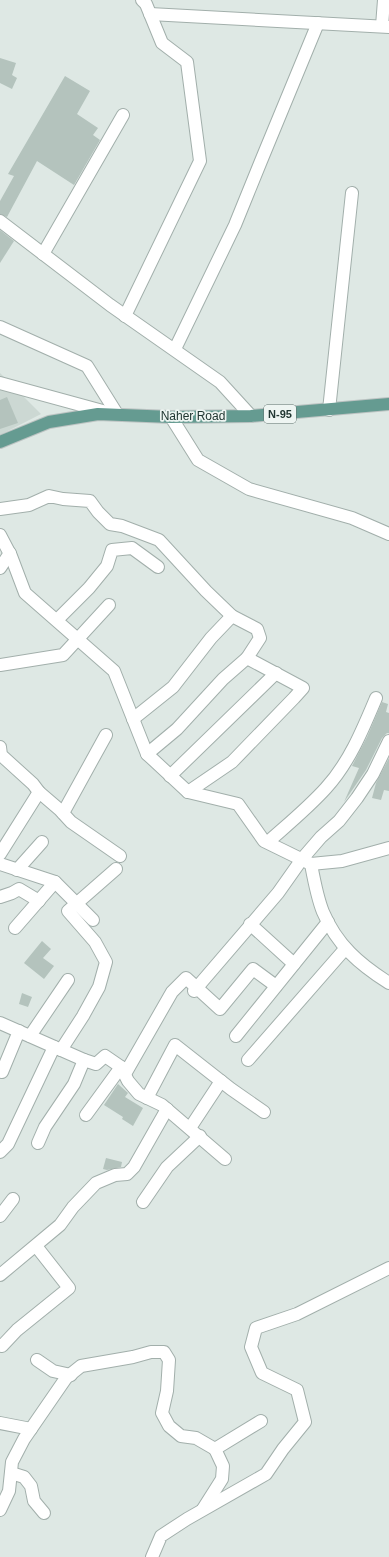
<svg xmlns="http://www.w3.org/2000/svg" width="389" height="1557" viewBox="0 0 389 1557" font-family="Arial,sans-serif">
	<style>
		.built { fill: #ccd8d3 }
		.building { fill: #b4c3bd }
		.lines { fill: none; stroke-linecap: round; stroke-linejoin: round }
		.minor-casing { stroke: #a2afab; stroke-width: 14 }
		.primary-casing { stroke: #bcc3c2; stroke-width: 14 }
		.minor { stroke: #fff; stroke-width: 12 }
		.primary { stroke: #659b91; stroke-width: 12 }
		.labels { text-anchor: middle; stroke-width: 3.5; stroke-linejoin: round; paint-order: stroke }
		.shield { fill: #eef5f2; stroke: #5e706c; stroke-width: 1 }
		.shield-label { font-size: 11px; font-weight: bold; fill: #213732 }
		.street-label { font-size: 12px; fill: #213732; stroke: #eef5f2 }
	</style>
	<rect width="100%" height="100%" fill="#dee8e4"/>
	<path class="built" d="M0 373 41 414 0 435Z"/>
	<g class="building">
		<path d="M0 58 16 63 12 75 17 78 12 89 0 83Z"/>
		<path d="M65 76 90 91 77 114 98 128 93 135 100 140 74 185 37 161 7 217 0 214V201L14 176 8 174Z"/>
		<path d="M0 230 14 241 0 263Z"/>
		<path d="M7 397 18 423 0 429V400Z"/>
		<path d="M382 702 388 704 386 712 389 713V733H387L382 738 366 770 344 802 359 768 352 766 367 737Z"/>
		<path d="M389 758V791L384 790 381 800 372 798 376 783Z"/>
		<path d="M42 941 51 949 43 958 54 966 44 979 24 963Z"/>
		<path d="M22 993 32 997 28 1007 19 1004Z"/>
		<path d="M118 1084 128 1093 125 1097 143 1108 133 1126 122 1119 123 1117 104 1105Z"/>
		<path d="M106 1158 122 1162 121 1167 107 1170 103 1169Z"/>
	</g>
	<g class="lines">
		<defs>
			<g id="minor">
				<path d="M150 14 389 27"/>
				<path d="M382 26 384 0"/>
				<path d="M0 221 110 305 220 382 251 416"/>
				<path d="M43 254 123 115"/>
				<path d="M125 316 200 161 187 62 162 43 146 4 142 0"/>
				<path d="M0 327 87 366 117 414"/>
				<path d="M175 349 235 225 261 161 318 23"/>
				<path d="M0 383 110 413"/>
				<path d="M329 410 352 193"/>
				<path d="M171 417 198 460 249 489 352 518 389 534"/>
				<path d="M0 509 29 505 49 496 63 499 90 501 98 512 110 524 122 526 159 540 206 591 232 616 257 629 260 638 247 658 303 688 294 698 232 762 188 792"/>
				<path d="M0 535 11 556 25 593 114 671 147 754 188 792 238 804 264 841 311 864 342 861 389 848"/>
				<path d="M0 568 10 553"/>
				<path d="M57 620 89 588 107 566 112 550 132 548 158 567"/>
				<path d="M0 665 63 655 109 605"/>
				<path d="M133 719 173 687 211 638 232 616"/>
				<path d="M0 747 1 755 33 784 39 792 60 810 71 822 120 856"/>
				<path d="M147 754 177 729 223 679 247 658"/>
				<path d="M170 776 276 673"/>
				<path d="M63 813 106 735"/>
				<path d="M268 842C287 825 308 808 326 788 349 763 363 729 376 698"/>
				<path d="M0 854 39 792"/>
				<path d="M0 864 55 882 93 920"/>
				<path d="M311 864C314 880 317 897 323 912 337 945 359 964 389 983"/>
				<path d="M17 870 42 842"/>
				<path d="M0 897 12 893 19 889 39 901"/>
				<path d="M250 924 294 964"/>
				<path d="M15 928 55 882"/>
				<path d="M194 991 278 893 302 859 321 837 339 821 357 798 373 774 389 741"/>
				<path d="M0 1023 84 1060 96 1064 105 1056 121 1067 128 1081 139 1094 162 1105 225 1159"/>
				<path d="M30 1036 68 980"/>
				<path d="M236 1036 328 922"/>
				<path d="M61 1050 83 1016 99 987 106 962 95 942 68 911 116 869"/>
				<path d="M248 1060 345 949"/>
				<path d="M2 1072 19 1031"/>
				<path d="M125 1074 172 992 186 978 220 1009 253 969 276 986"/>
				<path d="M147 1098 175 1045 231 1089 264 1112"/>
				<path d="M86 1115 121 1067"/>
				<path d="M190 1128 221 1081"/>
				<path d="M38 1143 45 1127 74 1084 84 1060"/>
				<path d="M0 1152 8 1144 54 1047"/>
				<path d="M143 1202 167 1167 200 1136"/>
				<path d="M0 1216 13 1199"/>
				<path d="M0 1275 60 1225 73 1207 96 1183 115 1175 127 1174 134 1167 167 1109"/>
				<path d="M2 1346 17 1330 69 1288 36 1246"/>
				<path d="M37 1360 53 1371 71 1375"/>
				<path d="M0 1423 31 1429"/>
				<path d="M11 1473 24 1477 31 1486 34 1501 44 1513"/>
				<path d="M203 1509 222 1479 223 1466 215 1449"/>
				<path d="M0 1510 9 1491 12 1462 24 1439 66 1378 81 1366 133 1357 151 1352H164L169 1360 167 1391 162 1413 169 1426 181 1436 196 1438 215 1449 261 1421"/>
				<path d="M152 1557 161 1536 187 1519 266 1474 283 1449 305 1422 297 1390 262 1373 251 1347 256 1328 297 1314 389 1268"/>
			</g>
			<path id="primary" d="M0 442 49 422 98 414 171 417 251 416 389 404"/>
		</defs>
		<use href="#minor" class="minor-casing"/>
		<use href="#primary" class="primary-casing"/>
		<use href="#minor" class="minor"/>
		<use href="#primary" class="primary"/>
	</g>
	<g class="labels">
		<rect class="shield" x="264" y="405" width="32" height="18" rx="3"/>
		<g class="shield-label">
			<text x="280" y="418">N-95</text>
		</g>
		<g class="street-label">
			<text x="193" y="420">Naher Road</text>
		</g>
	</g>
</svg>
